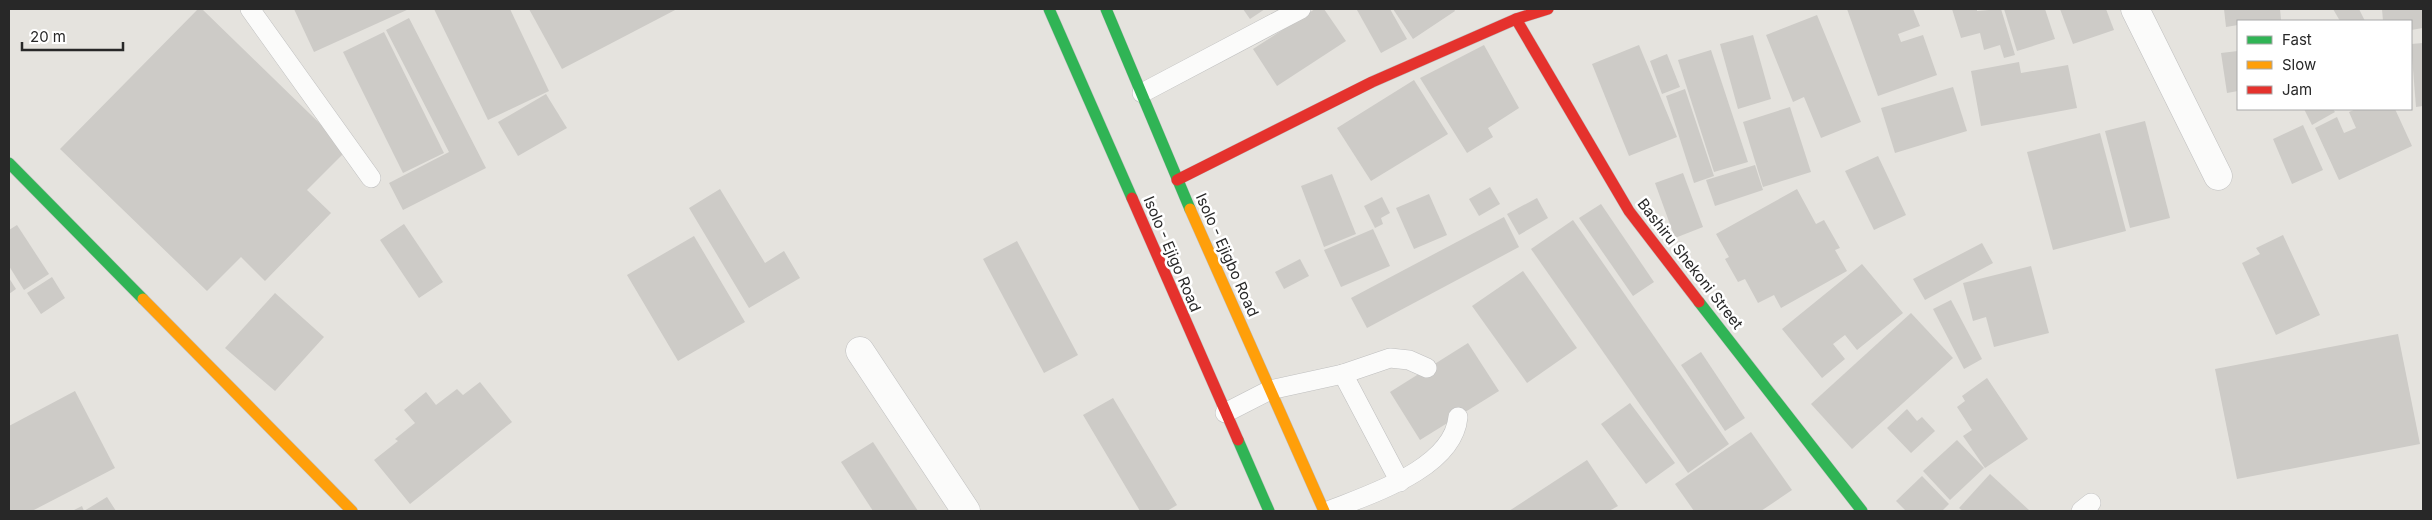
<svg xmlns="http://www.w3.org/2000/svg" width="2432" height="520" viewBox="0 0 2432 520" font-family="Inter,sans-serif">
	<style>
		.building { fill: #cdcbc7 }
		.lines { fill: none; stroke-linecap: round; stroke-linejoin: round }
		.lane-casing { stroke: #bfbfbf; stroke-width: 20 }
		.street-casing { stroke: #bfbfbf; stroke-width: 29 }
		.fast-casing { stroke: #bfbfbf; stroke-width: 12 }
		.slow-casing { stroke: #bfbfbf; stroke-width: 12 }
		.jam-casing { stroke: #bfbfbf; stroke-width: 12 }
		.lane { stroke: #fbfbfa; stroke-width: 19 }
		.street { stroke: #fbfbfa; stroke-width: 28 }
		.fast { stroke: #30b455; stroke-width: 11 }
		.slow { stroke: #ff9f0a; stroke-width: 11 }
		.jam { stroke: #e5322d; stroke-width: 11 }
		.labels { text-anchor: middle; stroke-width: 5; stroke-linejoin: round; paint-order: stroke }
		.street-label { font-size: 15px; fill: #282828; stroke: #fff }
	</style>
	<rect width="100%" height="100%" fill="#e5e3de"/>
	<g class="building">
		<path d="M198 9H202L347 150 307 190 331 213 265 281 241 257 207 291 60 149Z"/>
		<path d="M294 9H409L314 52Z"/>
		<path d="M434 9H510L549 91 488 120Z"/>
		<path d="M529 9H677L562 69Z"/>
		<path d="M1243 9H1265L1250 19Z"/>
		<path d="M1315 9H1324L1346 41 1277 86 1253 49Z"/>
		<path d="M1359 9H1390L1407 39 1381 53 1357 10Z"/>
		<path d="M1393 9H1454L1455 11 1413 39Z"/>
		<path d="M1847 9H1913L1920 26 1898 34 1901 42 1923 35 1937 75 1878 96Z"/>
		<path d="M1952 9H1977V11L2001 9 2015 55 2004 58 2000 45 1984 50 1980 33 1961 38Z"/>
		<path d="M2004 9H2045L2055 39 2017 51Z"/>
		<path d="M2060 9H2106L2114 30 2073 44Z"/>
		<path d="M2224 9H2280L2281 20 2238 21V25L2226 27Z"/>
		<path d="M2333 9H2359L2365 21H2340Z"/>
		<path d="M2382 9H2423V28L2411 30V21H2383Z"/>
		<path d="M1817 15 1861 122 1821 138 1804 97 1793 102 1766 35Z"/>
		<path d="M409 18 486 168 403 210 389 183 449 152 386 30Z"/>
		<path d="M384 32 444 153 403 173 343 52Z"/>
		<path d="M1753 35 1771 99 1738 109 1720 44Z"/>
		<path d="M2423 43V106L2416 107 2411 44Z"/>
		<path d="M1484 45 1519 108 1488 128 1493 137 1467 153 1420 78Z"/>
		<path d="M1639 45 1677 137 1629 156 1592 64Z"/>
		<path d="M1711 50 1748 162 1714 172 1678 60Z"/>
		<path d="M2238 51V91L2227 93 2221 53Z"/>
		<path d="M1667 54 1680 87 1662 94 1650 61Z"/>
		<path d="M2019 62 2021 73 2068 65 2077 108 1981 126 1971 71Z"/>
		<path d="M1414 80 1448 134 1371 181 1337 128Z"/>
		<path d="M1953 87 1967 131 1895 153 1881 108Z"/>
		<path d="M1685 89 1714 176 1694 183 1666 96Z"/>
		<path d="M546 94 567 128 518 156 498 122Z"/>
		<path d="M1790 107 1811 172 1763 187 1743 122Z"/>
		<path d="M2304 109H2333L2335 112 2312 125Z"/>
		<path d="M2356 109H2395L2412 146 2339 180 2315 128 2337 117 2344 133 2356 128 2349 112Z"/>
		<path d="M2145 121 2170 218 2130 228 2105 131Z"/>
		<path d="M2303 125 2323 170 2292 184 2273 139Z"/>
		<path d="M2100 133 2126 231 2053 250 2027 152Z"/>
		<path d="M1878 156 1906 215 1874 230 1845 171Z"/>
		<path d="M1755 165 1763 190 1715 206 1706 180Z"/>
		<path d="M1683 173 1703 227 1675 238 1655 183Z"/>
		<path d="M1332 174 1356 234 1324 247 1301 186Z"/>
		<path d="M1490 187 1500 204 1479 216 1469 199Z"/>
		<path d="M720 189 765 263 784 251 800 278 749 308 689 208Z"/>
		<path d="M1797 189 1816 224 1824 220 1840 248 1835 250 1847 271 1781 308 1774 295 1758 303 1745 279 1738 282 1725 259 1729 257 1716 234Z"/>
		<path d="M1429 194 1447 235 1414 249 1396 208Z"/>
		<path d="M1382 197 1390 213 1381 218 1383 224 1375 228 1364 206Z"/>
		<path d="M1537 198 1548 218 1519 235 1507 214Z"/>
		<path d="M1601 204 1654 282 1633 296 1579 218Z"/>
		<path d="M1504 217 1519 247 1367 328 1351 298Z"/>
		<path d="M1573 220 1729 444 1688 473 1531 249Z"/>
		<path d="M404 224 443 282 419 298 380 240Z"/>
		<path d="M17 225 49 274 24 290 9 266V230Z"/>
		<path d="M1373 229 1390 266 1341 287 1324 250Z"/>
		<path d="M2283 235 2320 315 2276 335 2242 263 2260 254 2256 248Z"/>
		<path d="M694 236 745 322 678 361 627 275Z"/>
		<path d="M1017 241 1078 355 1044 373 983 259Z"/>
		<path d="M1982 243 1993 263 1925 300 1913 279Z"/>
		<path d="M1300 259 1309 276 1284 289 1275 272Z"/>
		<path d="M1862 264 1903 313 1857 350 1845 335 1833 344 1845 359 1822 378 1782 329Z"/>
		<path d="M2031 266 2049 333 1994 347 1986 317 1973 321 1963 283Z"/>
		<path d="M1523 271 1577 348 1527 383 1472 306Z"/>
		<path d="M52 277 65 298 41 314 27 293Z"/>
		<path d="M9 278 16 289 9 294Z"/>
		<path d="M275 293 324 337 275 391 225 348Z"/>
		<path d="M1951 300 1982 359 1964 369 1933 309Z"/>
		<path d="M1911 313 1953 358 1852 449 1811 404Z"/>
		<path d="M2398 334 2420 444 2237 479 2215 369Z"/>
		<path d="M1468 343 1499 391 1420 440 1390 392Z"/>
		<path d="M1701 352 1745 418 1725 431 1681 365Z"/>
		<path d="M1987 378 2028 439 1985 468 1963 436 1972 430 1957 407 1965 401 1962 396Z"/>
		<path d="M480 382 512 422 410 504 374 460 398 441 395 439 415 423 404 410 426 392 436 405 457 389 463 395Z"/>
		<path d="M75 391 115 468 32 511H9V426Z"/>
		<path d="M1113 398 1177 505 1167 511H1140L1083 415Z"/>
		<path d="M1630 403 1675 463 1646 484 1601 424Z"/>
		<path d="M1907 409 1917 421 1922 417 1935 431 1911 453 1887 428Z"/>
		<path d="M1751 432 1792 490 1761 511H1694L1675 484Z"/>
		<path d="M1957 440 1984 468 1950 500 1923 471Z"/>
		<path d="M873 442 918 511H873L841 462Z"/>
		<path d="M1587 460 1618 506 1609 511H1509Z"/>
		<path d="M1990 474 2030 511H1963L1959 508Z"/>
		<path d="M1922 476 1949 504 1942 511H1906L1896 501Z"/>
		<path d="M107 497 116 511H72L82 506 84 511Z"/>
	</g>
	<g class="lines">
		<defs>
			<g id="lane">
				<path d="M250 9 371 178"/>
				<path d="M1142 93 1301 9"/>
				<path d="M1343 374 1400 482"/>
				<path d="M1225 413 1270 390 1343 374 1390 358 1409 360 1427 368"/>
				<path d="M1328 511C1370 494 1453 469 1458 417"/>
				<path d="M2081 511 2091 503"/>
			</g>
			<g id="street">
				<path d="M2135 9 2218 176"/>
				<path d="M860 351 966 511"/>
			</g>
			<g id="fast">
				<path d="M1049 9 1132 198"/>
				<path d="M1106 9 1190 209"/>
				<path d="M9 163 143 299"/>
				<path d="M1699 302 1862 511"/>
				<path d="M1238 440 1269 511"/>
			</g>
			<g id="slow">
				<path d="M1190 209 1324 511"/>
				<path d="M143 299 352 511"/>
			</g>
			<g id="jam">
				<path d="M1516 19 1629 211 1699 302"/>
				<path d="M1177 180 1372 82 1516 19 1548 9"/>
				<path d="M1132 198 1238 440"/>
			</g>
		</defs>
		<use href="#lane" class="lane-casing"/>
		<use href="#street" class="street-casing"/>
		<use href="#fast" class="fast-casing"/>
		<use href="#slow" class="slow-casing"/>
		<use href="#jam" class="jam-casing"/>
		<use href="#lane" class="lane"/>
		<use href="#street" class="street"/>
		<use href="#fast" class="fast"/>
		<use href="#slow" class="slow"/>
		<use href="#jam" class="jam"/>
	</g>
	<g class="labels">
		<g class="street-label">
			<text transform="translate(1172 254) rotate(67)" y="5">Isolo - Ejigo Road</text>
			<text transform="translate(1227 255) rotate(66)" y="5">Isolo - Ejigbo Road</text>
			<text transform="translate(1690 264) rotate(52)" y="5">Bashiru Shekoni Street</text>
		</g>
	</g>
	<rect width="2432" height="520" fill="none" stroke="#282828" stroke-width="20"/>
	<rect x="2237" y="20" width="175" height="90" fill="#ffffff" stroke="#a9a9a9"/>
	<rect x="2247" y="36" width="25" height="8" fill="#30b455" stroke="#a9a9a9"/>
	<text x="2282" y="45" font-size="15" fill="#282828">Fast</text>
	<rect x="2247" y="61" width="25" height="8" fill="#ff9f0a" stroke="#a9a9a9"/>
	<text x="2282" y="70" font-size="15" fill="#282828">Slow</text>
	<rect x="2247" y="86" width="25" height="8" fill="#e5322d" stroke="#a9a9a9"/>
	<text x="2282" y="95" font-size="15" fill="#282828">Jam</text>
	<path d="M22 42v8h101v-8" fill="none" stroke="#282828" stroke-width="2.5"/>
	<text x="30" y="42" font-size="15" fill="#282828" stroke="#ffffff" stroke-width="4" paint-order="stroke">20 m</text>
</svg>
